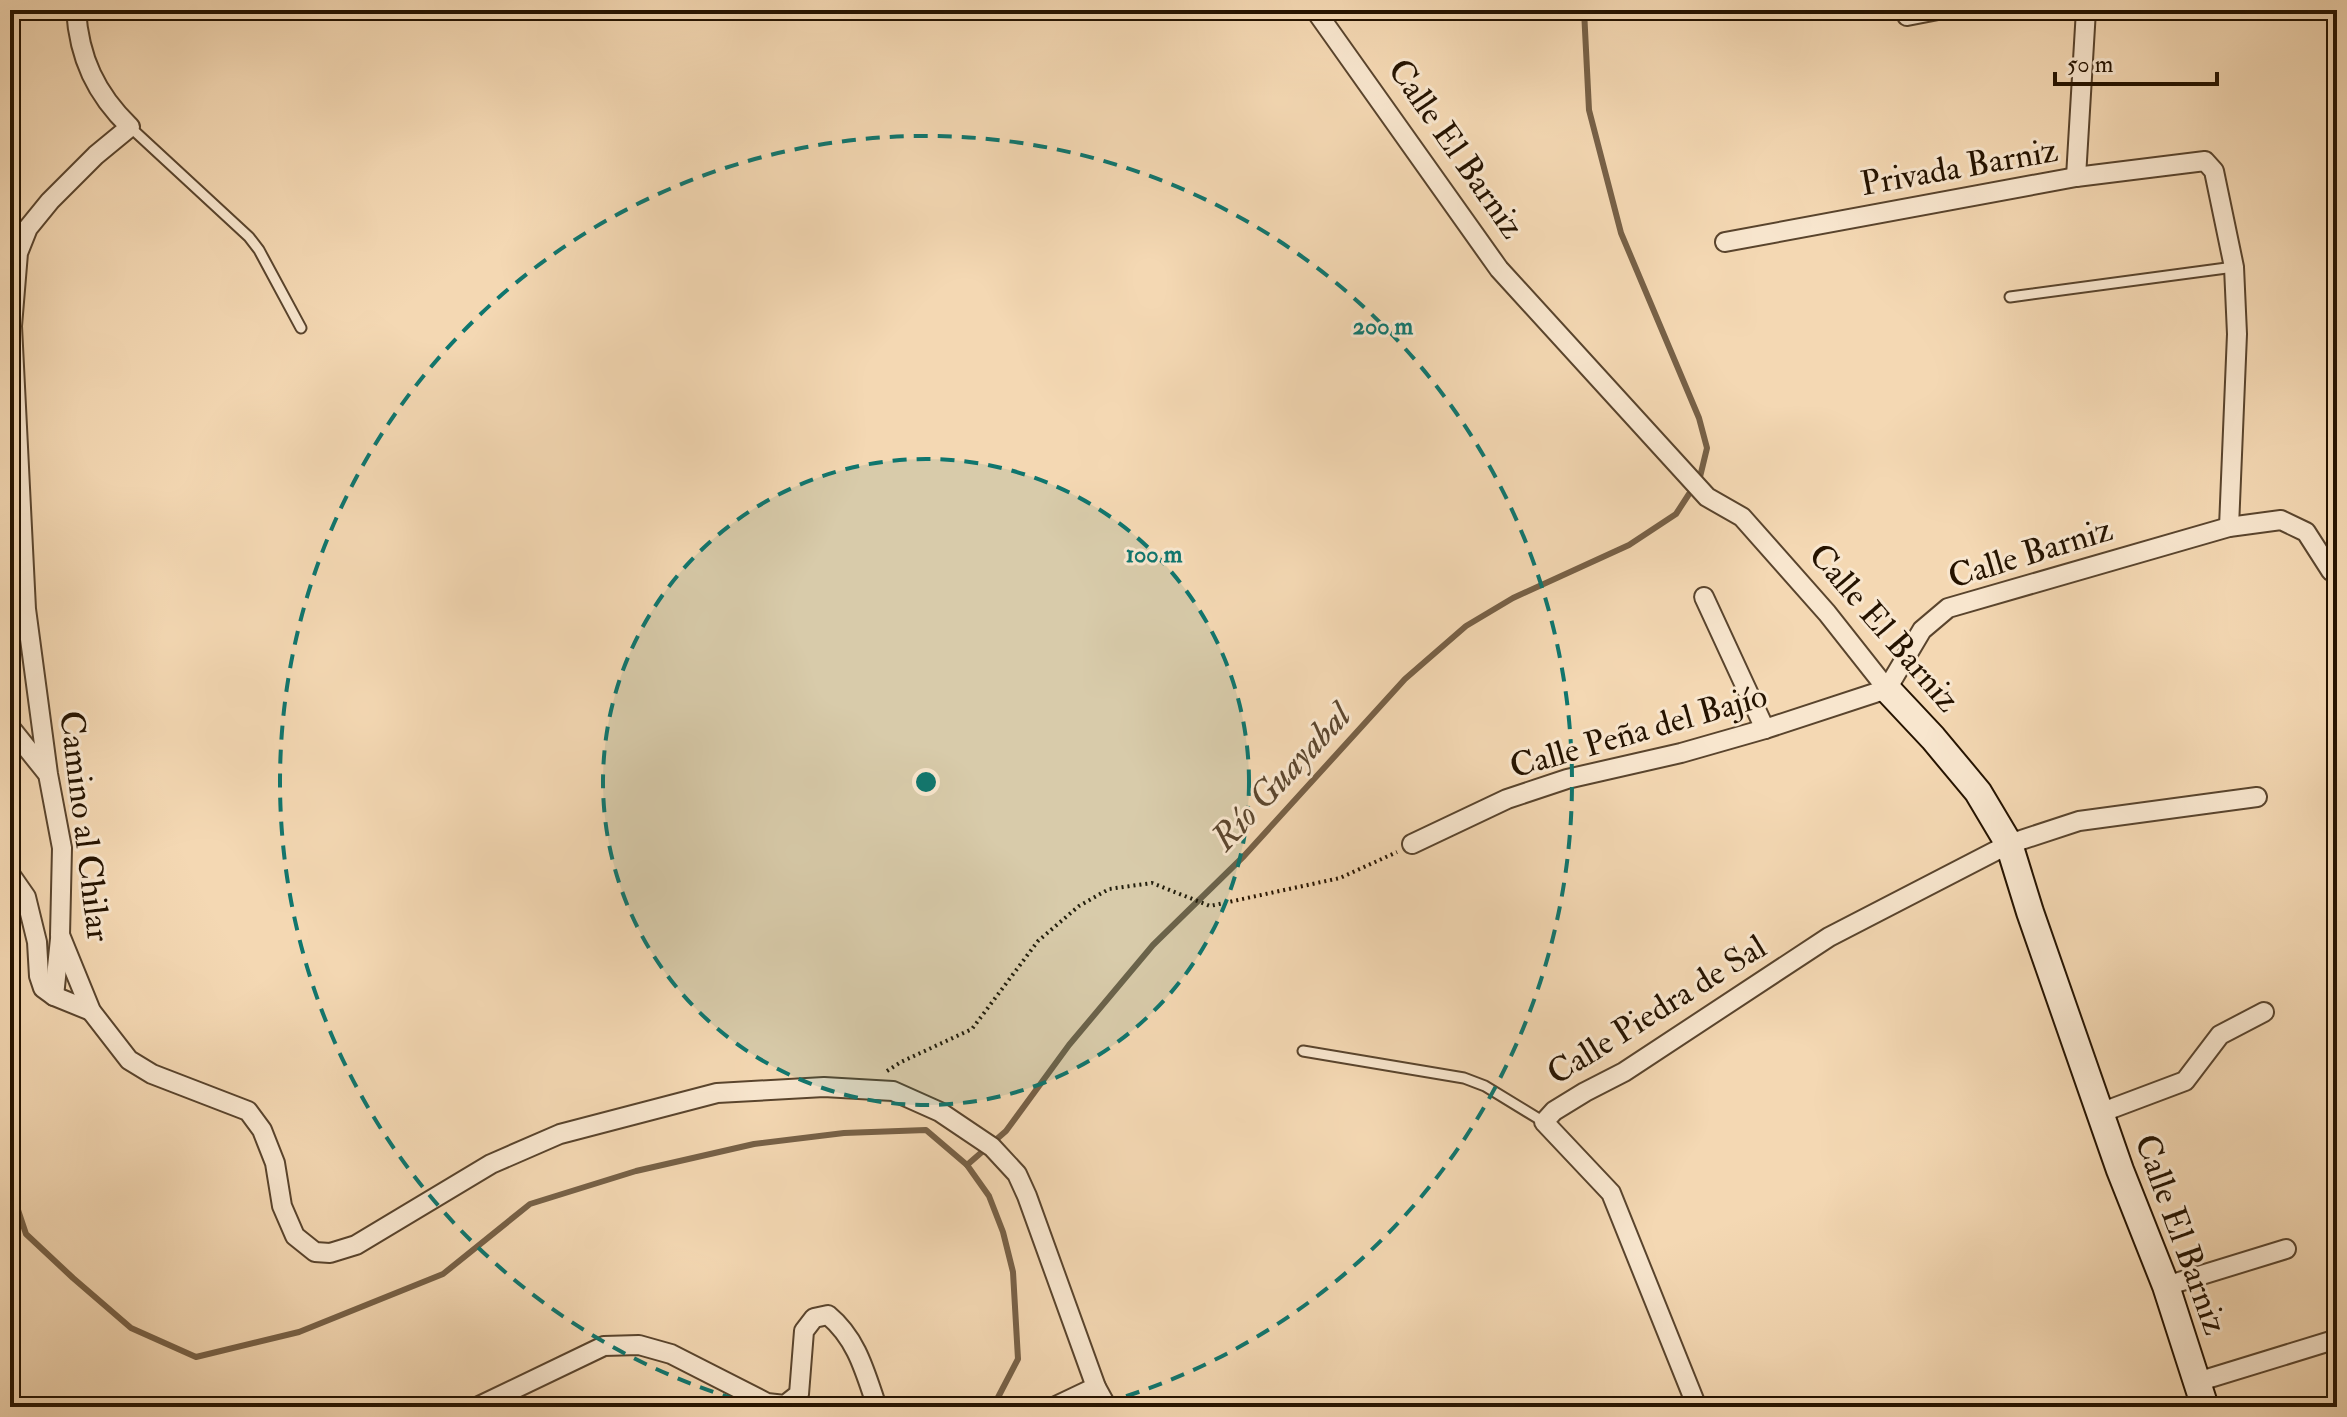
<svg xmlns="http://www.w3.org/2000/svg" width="2347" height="1417" viewBox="0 0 2347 1417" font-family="'IM FELL Double Pica',serif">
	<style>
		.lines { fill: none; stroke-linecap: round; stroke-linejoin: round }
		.stream { stroke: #776147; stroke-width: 6 }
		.lane-casing { stroke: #59442d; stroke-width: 13 }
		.street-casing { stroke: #59442d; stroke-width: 22 }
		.secondary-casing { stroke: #251300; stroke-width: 30 }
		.path { stroke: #251300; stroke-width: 4; stroke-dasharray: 2 4; stroke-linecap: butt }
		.lane { stroke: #f8e6ce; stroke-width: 9 }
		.street { stroke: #f8e6ce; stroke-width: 18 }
		.secondary { stroke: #f8e6ce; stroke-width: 26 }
		.ring { fill: none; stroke: #0f766e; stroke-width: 4; stroke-dasharray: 14 10 }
		.labels { text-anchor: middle; stroke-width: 6; stroke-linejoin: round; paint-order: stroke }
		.street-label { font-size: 34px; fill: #251300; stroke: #f8e6ce }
		.water-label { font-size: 36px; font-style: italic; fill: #5c472f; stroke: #f8e6ce }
		.centre { fill: #0f766e; stroke: #f8e6ce; stroke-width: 4 }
		.ring-label { font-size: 24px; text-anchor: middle; font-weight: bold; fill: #0f766e; stroke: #f8e6ce; stroke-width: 6; stroke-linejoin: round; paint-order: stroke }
	</style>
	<rect width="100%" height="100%" fill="#f4d8b3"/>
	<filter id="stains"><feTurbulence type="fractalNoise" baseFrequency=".0025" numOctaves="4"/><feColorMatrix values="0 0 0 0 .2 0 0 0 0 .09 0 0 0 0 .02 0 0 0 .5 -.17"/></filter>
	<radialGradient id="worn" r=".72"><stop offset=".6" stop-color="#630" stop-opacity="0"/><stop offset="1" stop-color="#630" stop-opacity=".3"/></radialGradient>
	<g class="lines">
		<g class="stream">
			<path d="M1584 10 1589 110 1621 233 1699 418 1707 448 1699 481"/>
			<path d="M10 900 15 942 10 957"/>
			<path d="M967 1165 1006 1131 1069 1045 1153 945 1244 856 1405 679 1466 626 1513 598 1629 545 1676 514 1689 494"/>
			<path d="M10 1186 26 1234 73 1278 131 1328 196 1357 299 1332 443 1274 530 1204 636 1171 754 1144 844 1133 926 1130 967 1165 989 1196 1003 1232 1013 1272 1018 1359 993 1407"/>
		</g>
		<defs>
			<g id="lane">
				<path d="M130 127 249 237 259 250 301 328"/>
				<path d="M2010 297 2234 267"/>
				<path d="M1303 1051 1464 1078 1485 1086 1544 1122"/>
			</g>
			<g id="street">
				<path d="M76 10C79 58 96 94 130 127L96 155 50 201 28 228 18 253 12 326 26 609 48 774 62 848 60 935 91 1011 129 1060 152 1074 248 1111 262 1130 275 1163 282 1206 295 1236 315 1252 330 1253 356 1245 491 1164 560 1134 717 1093 824 1087 893 1091 940 1112 992 1147 1017 1174 1027 1196 1096 1387 1107 1407"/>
				<path d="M1315 10 1499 269 1707 497 1742 517 1827 613 1887 689"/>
				<path d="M1907 16 1938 10"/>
				<path d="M2076 177 2086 10"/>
				<path d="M1725 242 2076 177 2205 161 2214 171 2234 267 2237 334 2229 527"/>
				<path d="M1704 597 1765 729"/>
				<path d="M1887 689 1922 630 1948 608 2229 527 2281 520 2306 532 2331 571 2337 573"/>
				<path d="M10 727 46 772"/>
				<path d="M1412 844 1507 799 1567 779 1681 753 1765 729 1887 689"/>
				<path d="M10 874 26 897 37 942 39 976 43 988 54 996 91 1011"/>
				<path d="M54 996 60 939"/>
				<path d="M2100 1113 2185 1081 2220 1035 2264 1012"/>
				<path d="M2166 1286 2286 1249"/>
				<path d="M2197 1382 2337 1339"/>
				<path d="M477 1407 604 1346 639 1345 671 1354 767 1403 785 1405 799 1394 804 1331 814 1318 828 1315C857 1339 865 1372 877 1407"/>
				<path d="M1054 1407 1096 1387"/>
				<path d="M1697 1407 1611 1193 1544 1122 1554 1111 1585 1092 1624 1072 1829 937 2009 844 2079 821 2257 797"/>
			</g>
			<path id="secondary" d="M1887 689 1933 738 1978 792 2009 844 2030 912 2120 1170 2166 1286 2205 1407"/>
		</defs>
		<use href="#lane" class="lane-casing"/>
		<use href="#street" class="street-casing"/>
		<use href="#secondary" class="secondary-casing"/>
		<path class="path" d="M887 1071 901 1062 972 1029 1038 941 1079 906 1109 889 1152 883 1210 906 1340 878 1397 852"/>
		<use href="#lane" class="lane"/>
		<use href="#street" class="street"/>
		<use href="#secondary" class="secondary"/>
	</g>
	<circle cx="926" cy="782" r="323" fill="#0f766e" fill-opacity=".12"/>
	<g class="ring">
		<circle cx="926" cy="782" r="323"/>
		<path d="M759 1406A646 646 0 1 1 1093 1406"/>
	</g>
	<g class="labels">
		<g class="street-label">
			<text transform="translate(1457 148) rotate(55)" y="12">Calle El Barniz</text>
			<text transform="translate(1959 166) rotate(-10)" y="12">Privada Barniz</text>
			<text transform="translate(2030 552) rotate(-17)" y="12">Calle Barniz</text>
			<text transform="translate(1885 627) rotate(49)" y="12">Calle El Barniz</text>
			<text transform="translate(1638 730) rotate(-16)" y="12">Calle Peña del Bajío</text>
			<text transform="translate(86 826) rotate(83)" y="12">Camino al Chilar</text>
			<text transform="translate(1656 1009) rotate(-32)" y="12">Calle Piedra de Sal</text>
			<text transform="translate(2182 1234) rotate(70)" y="12">Calle El Barniz</text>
		</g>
		<g class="water-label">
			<text transform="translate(1280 776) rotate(-47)" y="13">Río Guayabal</text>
		</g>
	</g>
	<circle cx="926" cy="782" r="12" class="centre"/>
	<g class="ring-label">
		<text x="1383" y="334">200 m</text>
		<text x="1154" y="562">100 m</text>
	</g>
	<rect width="2347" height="1417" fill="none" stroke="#f4d8b3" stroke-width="40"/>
	<rect x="12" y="12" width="2323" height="1393" fill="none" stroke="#251300" stroke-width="4"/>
	<rect x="20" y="20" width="2307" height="1377" fill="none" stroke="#251300" stroke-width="2"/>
	<path d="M2055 72v12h162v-12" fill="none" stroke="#251300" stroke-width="4"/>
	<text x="2067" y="72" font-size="24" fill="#251300" stroke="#f8e6ce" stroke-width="6" paint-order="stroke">50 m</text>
	<rect width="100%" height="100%" filter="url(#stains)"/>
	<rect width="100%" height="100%" fill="url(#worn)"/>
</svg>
